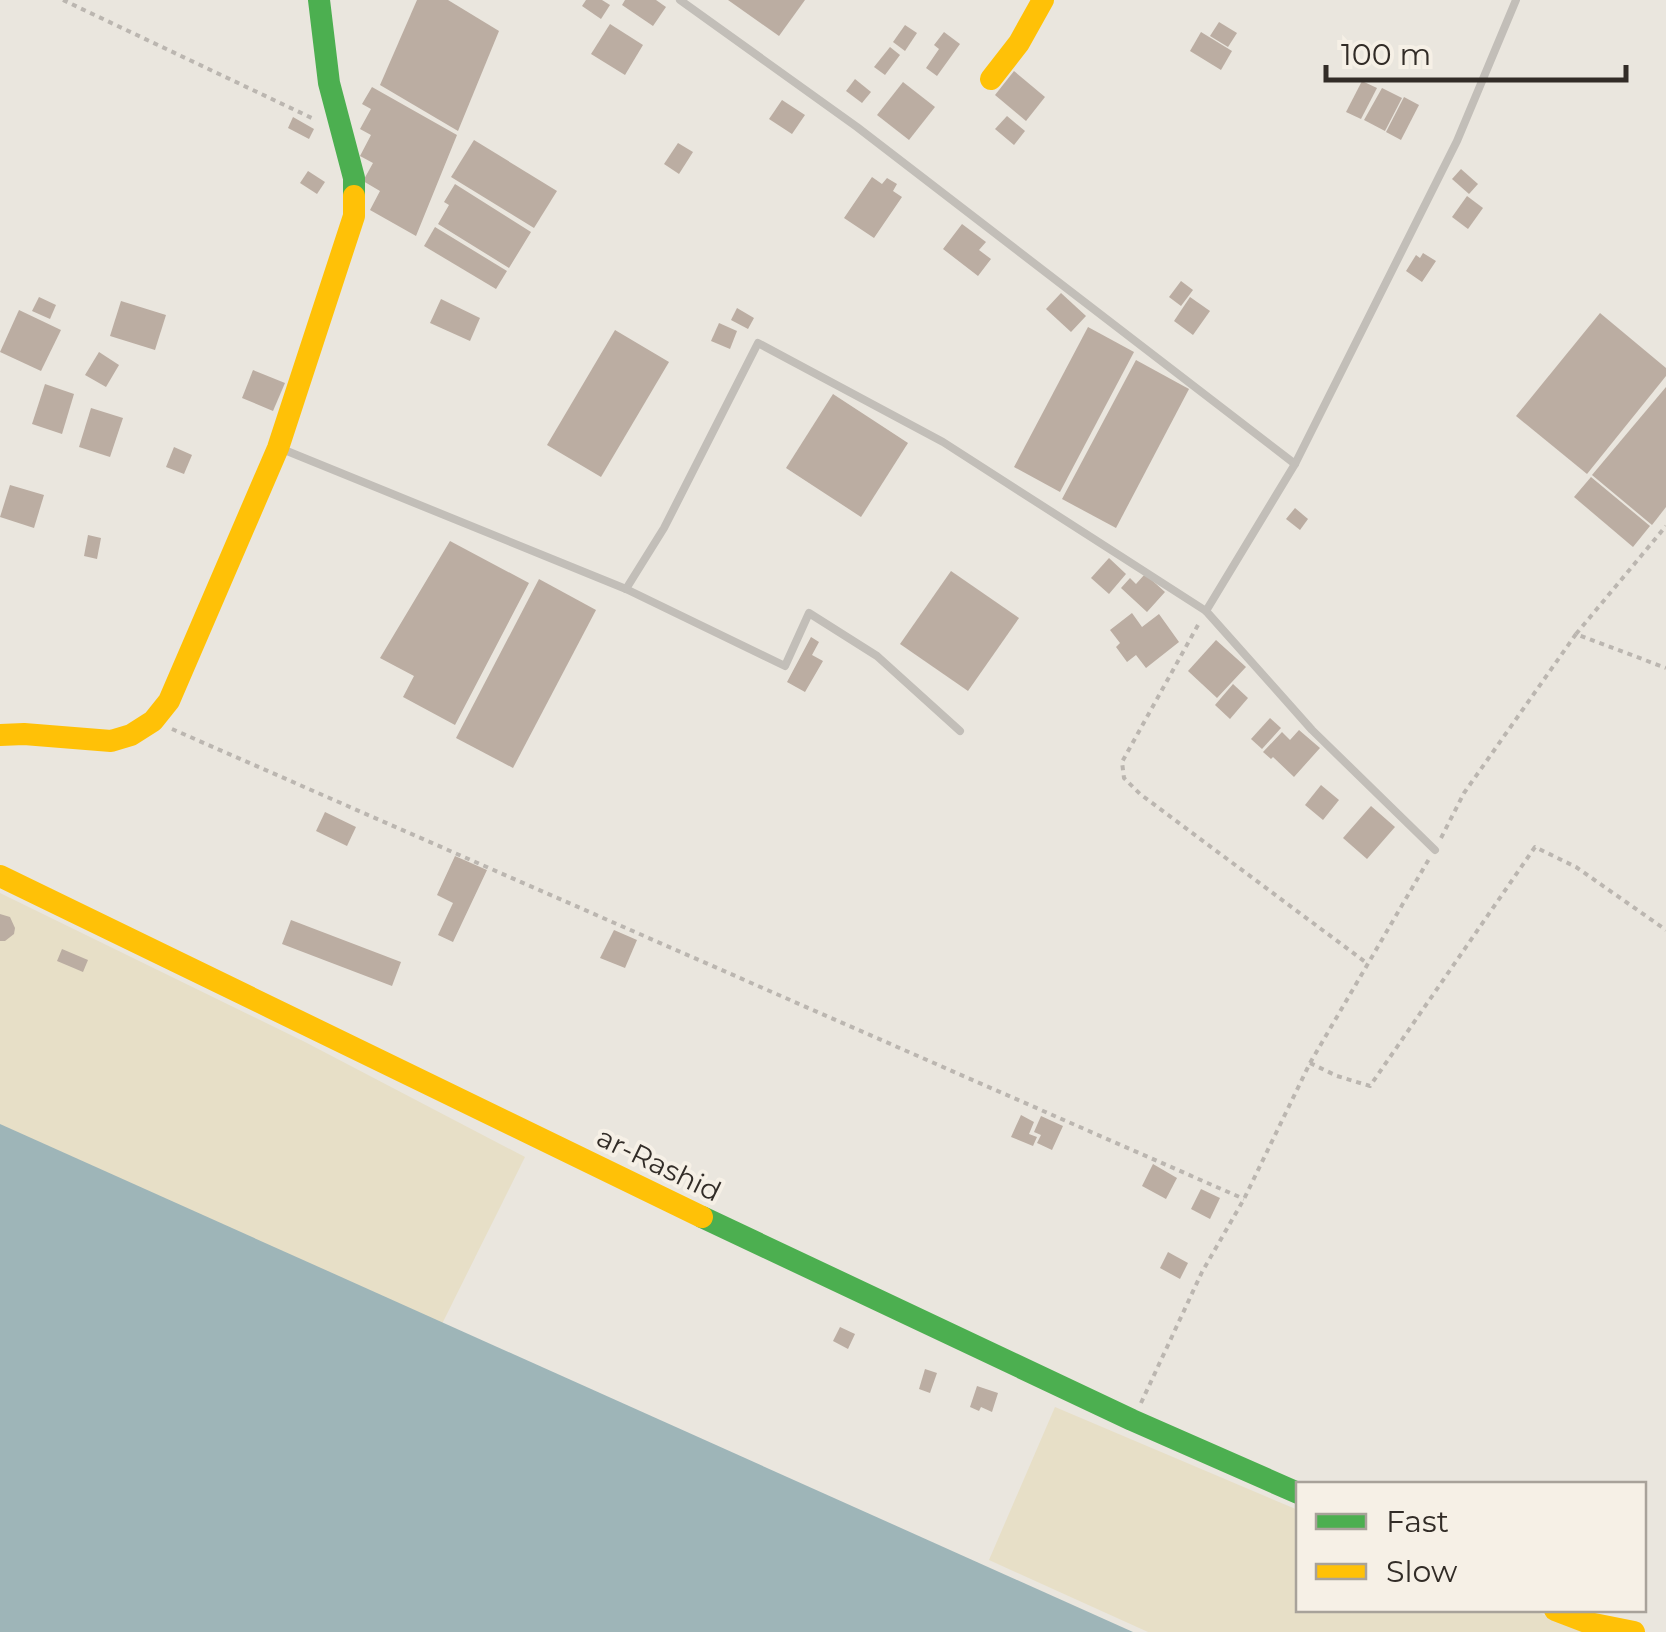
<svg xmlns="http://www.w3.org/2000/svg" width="1666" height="1632" viewBox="0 0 1666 1632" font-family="Montserrat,sans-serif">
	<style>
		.sand { fill: #e7dfc7 }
		.water { fill: #9eb5b8 }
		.building { fill: #bbada2 }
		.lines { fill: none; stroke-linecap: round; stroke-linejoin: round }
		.path { stroke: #bbb6b0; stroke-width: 4; stroke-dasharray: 5 5; stroke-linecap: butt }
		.lane { stroke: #c2beb8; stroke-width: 8 }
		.fast { stroke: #4caf50; stroke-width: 22 }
		.slow { stroke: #ffc107; stroke-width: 22 }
		.labels { text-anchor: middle; stroke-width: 8; stroke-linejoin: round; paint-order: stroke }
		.street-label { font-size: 28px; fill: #322c27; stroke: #f6f0e6 }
	</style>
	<rect width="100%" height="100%" fill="#eae6de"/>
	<g class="sand">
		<path d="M0 893 305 1042 525 1157 436 1336 0 1140Z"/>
		<path d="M1055 1407 1298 1510V1610H1532L1585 1632H1148L989 1560Z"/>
	</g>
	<path class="water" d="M0 1124 1133 1632H0Z"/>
	<g class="building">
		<path d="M417 0H448L499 31 458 131 380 85Z"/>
		<path d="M586 0H602L610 5 601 19 582 6Z"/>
		<path d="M625 0H656L666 7 653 26 622 5Z"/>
		<path d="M728 0H805L779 36Z"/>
		<path d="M1219 22 1237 33 1228 47 1210 36Z"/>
		<path d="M610 24 643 45 625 75 591 54Z"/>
		<path d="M905 25 917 33 905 51 893 42Z"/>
		<path d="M944 32 960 44 937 76 926 68 939 49 934 45Z"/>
		<path d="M1201 32 1232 51 1221 70 1190 51Z"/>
		<path d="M890 47 900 55 885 75 874 67Z"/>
		<path d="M1014 71 1045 97 1026 121 995 95Z"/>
		<path d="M855 79 871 92 862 103 846 91Z"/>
		<path d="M1362 81 1377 88 1361 119 1346 112Z"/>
		<path d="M903 82 935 107 909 140 877 115Z"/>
		<path d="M372 87 457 135 416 236 370 210 380 191 363 181 373 163 360 156 371 135 360 129 371 109 362 104Z"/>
		<path d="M1382 88 1402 98 1385 131 1364 120Z"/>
		<path d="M1404 97 1419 105 1401 140 1386 132Z"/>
		<path d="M782 100 805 115 792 134 769 119Z"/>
		<path d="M1007 116 1025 131 1014 145 995 129Z"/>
		<path d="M293 117 314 129 309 139 288 128Z"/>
		<path d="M474 140 557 191 534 228 451 177Z"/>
		<path d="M678 143 693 152 679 174 664 164Z"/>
		<path d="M1461 169 1478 184 1469 194 1452 179Z"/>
		<path d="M308 171 325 182 317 194 300 183Z"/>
		<path d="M872 177 882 184 887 178 897 184 893 191 902 197 874 238 844 218Z"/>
		<path d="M455 184 531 232 509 268 438 224 449 205 444 202Z"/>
		<path d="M1467 196 1483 208 1468 229 1452 217Z"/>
		<path d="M962 224 986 242 979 250 991 259 978 276 943 249Z"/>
		<path d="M435 227 507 271 496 289 424 246Z"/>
		<path d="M1423 253 1436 261 1422 282 1406 271 1416 255 1420 258Z"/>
		<path d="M1181 281 1193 290 1181 306 1169 297Z"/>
		<path d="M1061 293 1086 316 1071 332 1046 309Z"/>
		<path d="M39 297 56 305 50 319 32 311Z"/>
		<path d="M1190 297 1210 311 1193 335 1174 321Z"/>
		<path d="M441 299 480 318 470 341 430 323Z"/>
		<path d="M121 301 166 315 155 350 110 336Z"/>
		<path d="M737 308 754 318 748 329 731 320Z"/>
		<path d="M19 310 61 330 41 371 0 352Z"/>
		<path d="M1600 313 1666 368V376L1587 474 1516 416Z"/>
		<path d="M719 323 737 331 730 349 711 341Z"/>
		<path d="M1088 327 1134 352 1060 492 1014 467Z"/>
		<path d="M615 330 669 362 601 477 547 445Z"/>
		<path d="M99 352 119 365 106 387 85 375Z"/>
		<path d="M1136 360 1189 389 1116 528 1062 499Z"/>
		<path d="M253 370 285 383 273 411 242 398Z"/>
		<path d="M45 384 74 394 62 434 32 424Z"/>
		<path d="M1666 387V507L1652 525 1592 475Z"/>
		<path d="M833 394 908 443 861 517 786 468Z"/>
		<path d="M91 408 123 418 110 457 79 447Z"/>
		<path d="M174 447 192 455 184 474 166 467Z"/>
		<path d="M1591 477 1650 526 1633 547 1574 497Z"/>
		<path d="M10 485 44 495 34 528 0 517Z"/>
		<path d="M1295 508 1308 519 1300 530 1286 519Z"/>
		<path d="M88 535 101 538 97 559 84 556Z"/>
		<path d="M450 541 529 583 455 725 403 697 414 676 380 658Z"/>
		<path d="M1109 558 1126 574 1109 594 1091 578Z"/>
		<path d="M951 571 1019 618 968 691 900 644Z"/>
		<path d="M1145 574 1165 592 1147 612 1121 588 1130 578 1136 584Z"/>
		<path d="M539 579 596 610 513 768 456 738Z"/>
		<path d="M1132 613 1142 627 1159 614 1179 642 1146 668 1136 655 1127 662 1116 647 1120 643 1110 630Z"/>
		<path d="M811 637 819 642 812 655 823 661 805 692 787 682Z"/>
		<path d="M1216 640 1246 667 1217 698 1188 671Z"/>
		<path d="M1233 684 1248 698 1230 719 1215 705Z"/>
		<path d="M1270 718 1281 728 1262 749 1251 739Z"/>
		<path d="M1299 730 1320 748 1294 777 1273 757 1271 759 1263 752 1282 732 1290 740Z"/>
		<path d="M1321 785 1339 800 1323 820 1305 805Z"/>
		<path d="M1371 806 1395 827 1367 859 1343 838Z"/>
		<path d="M325 812 356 827 347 846 316 831Z"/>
		<path d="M455 856 487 870 453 942 438 935 453 903 437 895Z"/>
		<path d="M0 914 10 917 15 928 14 934 5 941H0Z"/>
		<path d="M291 920 401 962 392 986 282 944Z"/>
		<path d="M614 930 637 940 625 968 600 958Z"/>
		<path d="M62 949 88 960 83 972 57 961Z"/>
		<path d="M1021 1115 1034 1122 1029 1134 1037 1137 1033 1146 1011 1137Z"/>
		<path d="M1041 1116 1063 1126 1052 1150 1037 1143 1041 1135 1034 1132Z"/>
		<path d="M1153 1164 1177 1178 1166 1199 1142 1186Z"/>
		<path d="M1201 1189 1220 1198 1210 1219 1191 1209Z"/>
		<path d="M1168 1252 1188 1263 1180 1279 1160 1268Z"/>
		<path d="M840 1327 855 1334 848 1349 833 1341Z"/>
		<path d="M925 1369 937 1373 930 1393 919 1389Z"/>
		<path d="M977 1386 998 1393 992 1412 981 1407 979 1411 970 1407Z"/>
	</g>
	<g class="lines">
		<g class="path">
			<path d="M63 0 316 120"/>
			<path d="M1198 625 1122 762 1124 778 1140 794 1368 964"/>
			<path d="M1576 634 1666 526"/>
			<path d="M172 729 1244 1199"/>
			<path d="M1441 838 1464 793 1576 634 1666 668"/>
			<path d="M1310 1063 1337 1076 1370 1086 1535 847 1576 867 1666 930"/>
			<path d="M1141 1403 1202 1272 1244 1199 1310 1063 1429 859"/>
		</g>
		<g class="lane">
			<path d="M680 0 857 127 1295 464"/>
			<path d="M282 449 626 589 785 666 809 613 877 656 960 731"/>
			<path d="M626 589 664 528 758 343 943 442 1206 611 1312 730 1435 850"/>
			<path d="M1206 611 1295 464 1457 141 1516 0"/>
		</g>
		<g class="fast">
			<path d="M319 0 329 83 354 178V196"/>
			<path d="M702 1217 1132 1420 1298 1493"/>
		</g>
		<g class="slow">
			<path d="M991 79 1019 43 1043 0"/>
			<path d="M0 735 24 734 111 741 131 735 153 721 169 701 278 448 354 216V196"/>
			<path d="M0 876 702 1217"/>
			<path d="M1555 1610 1589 1623 1634 1632"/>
		</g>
	</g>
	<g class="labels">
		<g class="street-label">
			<text transform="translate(659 1164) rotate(26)" y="10">ar-Rashid</text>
		</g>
	</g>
	<rect x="1296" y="1482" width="350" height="130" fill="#f6f0e6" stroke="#a8a29a" stroke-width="2.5"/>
	<rect x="1316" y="1514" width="50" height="15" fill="#4caf50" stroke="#a8a29a" stroke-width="2.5"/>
	<text x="1386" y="1532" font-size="30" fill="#322c27">Fast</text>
	<rect x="1316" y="1564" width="50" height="15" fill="#ffc107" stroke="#a8a29a" stroke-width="2.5"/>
	<text x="1386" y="1582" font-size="30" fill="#322c27">Slow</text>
	<path d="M1326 65v15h300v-15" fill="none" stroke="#322c27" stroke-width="5"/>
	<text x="1341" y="65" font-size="30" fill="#322c27" stroke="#f6f0e6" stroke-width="8" paint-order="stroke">100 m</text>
</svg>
